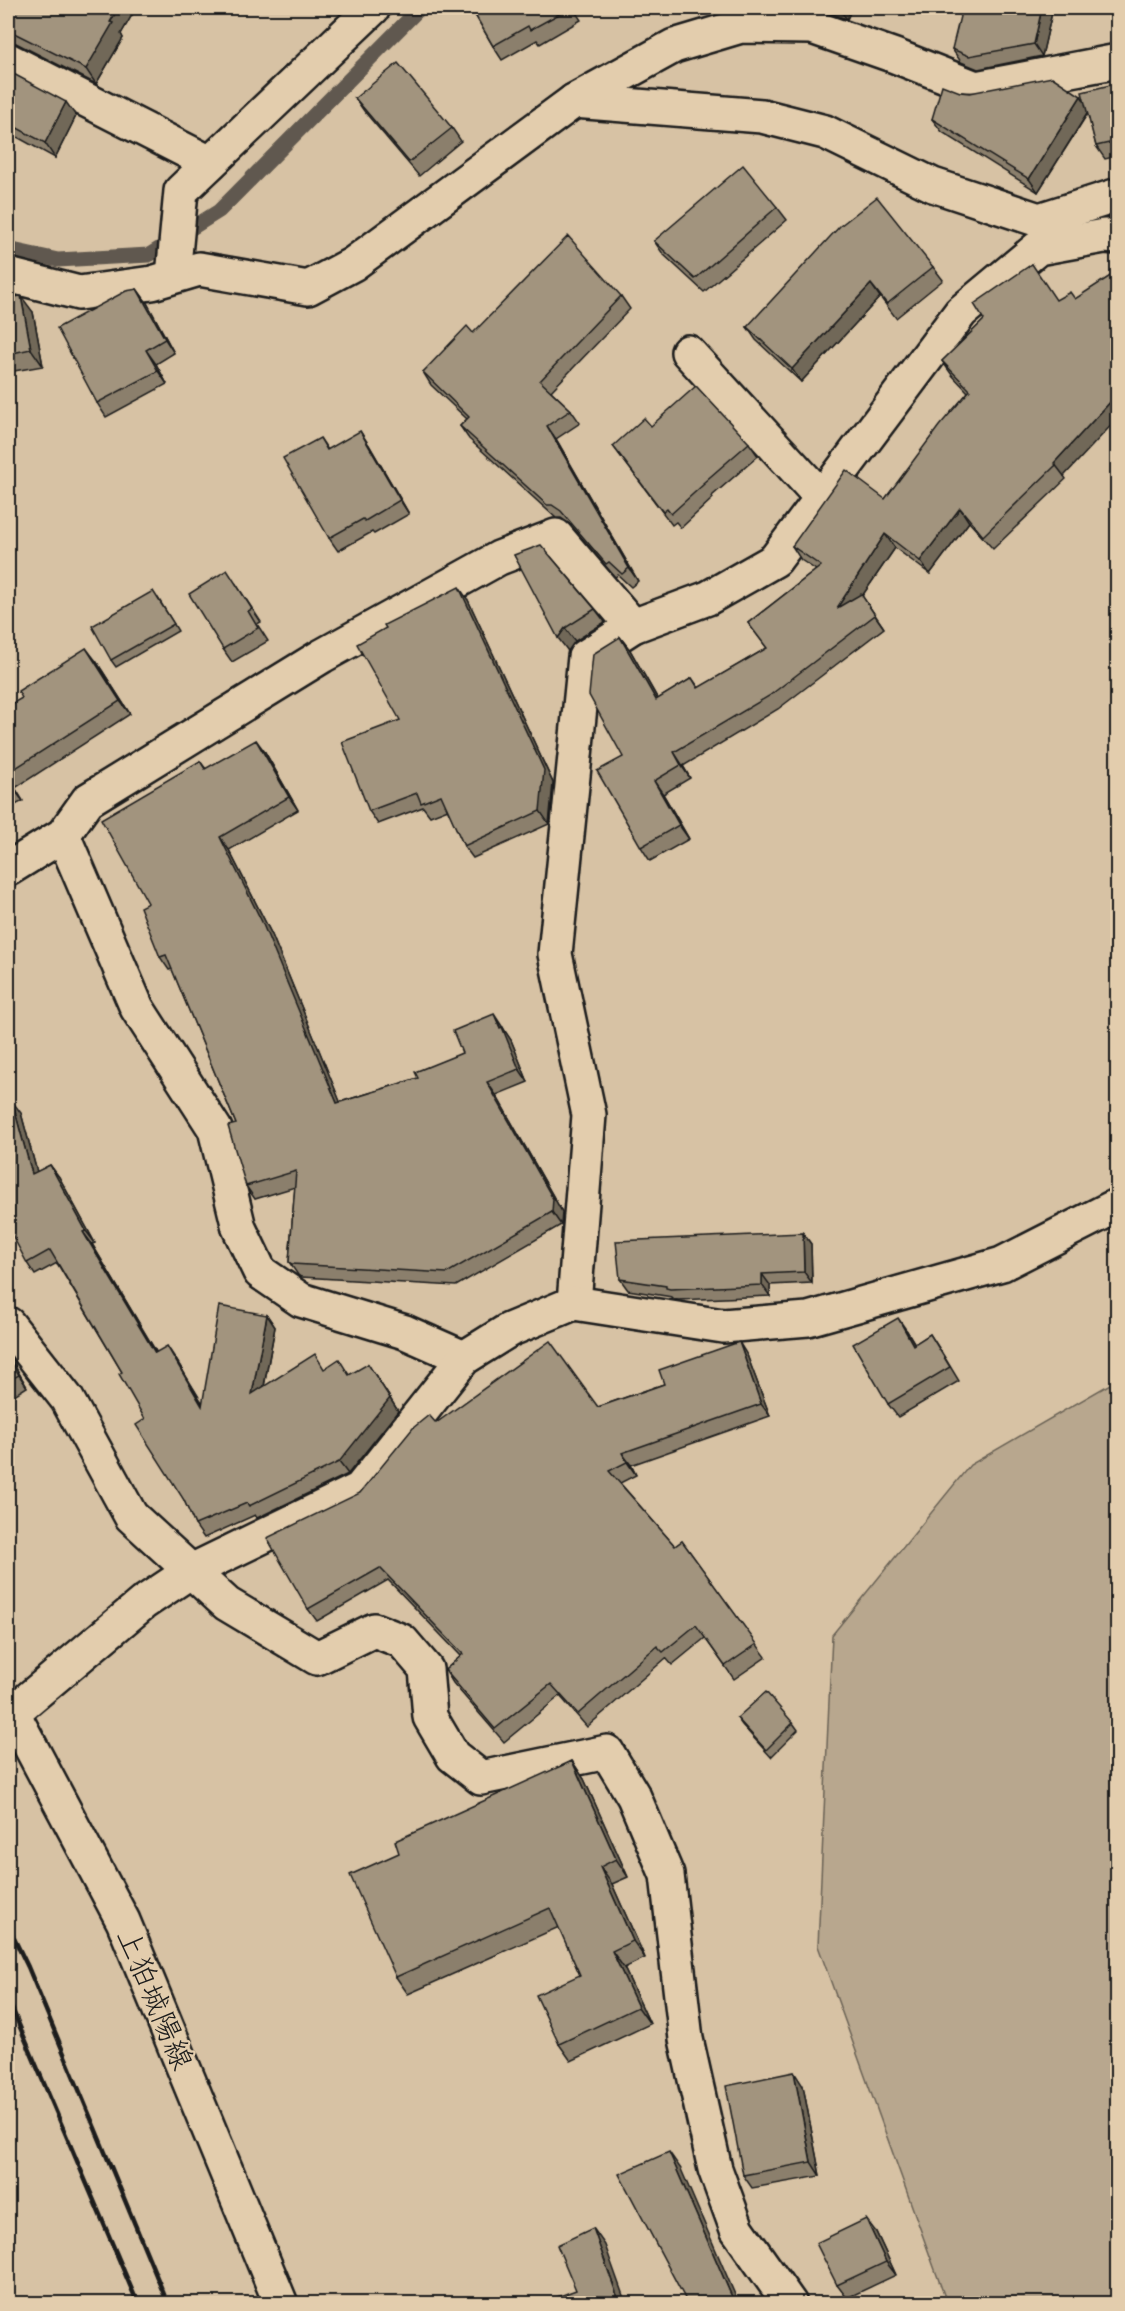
<svg xmlns="http://www.w3.org/2000/svg" width="1125" height="2311" viewBox="0 0 1125 2311" font-family="Caveat,'Klee One',sans-serif">
	<style>
		.green { fill: #b8a78e; stroke: #6a6255; stroke-width: 1.5 }
		.lines { fill: none; stroke-linecap: round; stroke-linejoin: round }
		.stream { stroke: #61594f; stroke-width: 15 }
		.minor-casing { stroke: #1c1c1c; stroke-width: 38 }
		.primary-casing { stroke: #1c1c1c; stroke-width: 38 }
		.minor { stroke: #e3cdad; stroke-width: 33 }
		.primary { stroke: #e3cdad; stroke-width: 33 }
		.rail { stroke: #1c1c1c; stroke-width: 4.5 }
		.wall { fill: #8b7f6c; stroke: #1c1c1c; stroke-width: 1.5 }
		.shaded-wall { fill: #716858; stroke: #1c1c1c; stroke-width: 1.5 }
		.building { fill: #a2947e; stroke: #1c1c1c; stroke-width: 1.5 }
		.labels { text-anchor: middle; stroke-width: 4.5; stroke-linejoin: round; paint-order: stroke }
		.street-label { font-size: 30px; fill: #1c1c1c; stroke: #e3cdad }
	</style>
	<rect width="100%" height="100%" fill="#d7c2a4"/>
	<filter id="ink" filterUnits="userSpaceOnUse"><feTurbulence type="fractalNoise" baseFrequency=".0167" numOctaves="2"/><feDisplacementMap in="SourceGraphic" scale="12" xChannelSelector="R" yChannelSelector="G"/><feConvolveMatrix kernelMatrix="1 2 1 2 8 2 1 2 1" color-interpolation-filters="sRGB"/></filter>
	<g filter="url(#ink)">
		<path class="green" d="M1117 1380V2303H947L818 1946 832 1635 970 1465Z"/>
		<g class="lines">
			<path class="stream" d="M8 249 58 260 149 255 219 211 420 8"/>
			<defs>
				<g id="minor">
					<path d="M8 60 210 163"/>
					<path d="M574 101 762 116 825 132 933 185 1039 220 1118 195"/>
					<path d="M8 275 79 293 152 283 199 269 308 288 353 264 574 101 674 46 741 26 812 27 895 56 976 88 1118 61"/>
					<path d="M173 276 181 191 373 8"/>
					<path d="M688 352 822 498"/>
					<path d="M63 835 137 1008 215 1129 239 1228 260 1272 301 1300 405 1332 464 1358"/>
					<path d="M8 869 63 835 88 800 322 656 499 558 556 536 633 626"/>
					<path d="M574 1303 589 1115 555 954 585 657 633 626 708 598 775 560 961 312 1038 248 1104 236 1118 237"/>
					<path d="M8 1324 67 1399 131 1516 227 1604 317 1658 374 1630 402 1641 426 1669 430 1717 453 1756 481 1778 607 1752 634 1797 667 1875 686 2039 715 2169 737 2229 790 2304"/>
					<path d="M12 1713 143 1603 191 1571 360 1489 464 1358 509 1330 574 1303 723 1326 808 1319 1002 1264 1118 1205"/>
				</g>
				<path id="primary" d="M8 1704 123 1921 281 2304"/>
			</defs>
			<use href="#minor" class="minor-casing"/>
			<use href="#primary" class="primary-casing"/>
			<use href="#minor" class="minor"/>
			<use href="#primary" class="primary"/>
			<g class="rail">
				<path d="M8 1926 28 1967 168 2304"/>
				<path d="M8 1999 138 2304"/>
			</g>
		</g>
		<g class="wall">
			<path d="M8 8H136L121 34 123 38 96 84 16 43 8 42Z"/>
			<path d="M471 8H573L581 20 540 44 537 40 502 60 493 46Z"/>
			<path d="M802 8H852L847 19 818 9Z"/>
			<path d="M1053 8 1042 56 978 69 961 62 952 49Z"/>
			<path d="M8 71 76 116 55 158 8 132Z"/>
			<path d="M1118 83V156L1105 159 1096 146 1088 113 1038 192 942 132 932 119 960 92 1081 96 1085 101Z"/>
			<path d="M355 98 452 128 461 141 419 176 364 111Z"/>
			<path d="M777 207 787 220 704 292 663 254 654 241Z"/>
			<path d="M1032 264 1064 476 1066 479 993 549 969 522 930 574 895 548 862 596 884 628 778 709 683 766 690 778 663 794 689 839 650 861 641 847 623 757 620 637 630 650 658 699 692 678 699 688 767 648 748 623 816 570 801 560 792 546 885 499 968 392 952 375 942 361 984 320Z"/>
			<path d="M933 267 943 280 896 318 880 297 801 382 756 340 747 327Z"/>
			<path d="M137 289 147 303 174 353 156 364 167 384 106 417 97 403Z"/>
			<path d="M621 296 630 309 551 391 571 410 580 423 556 439 638 581 631 587 618 575 615 577 570 524 561 518H556L469 439 460 426 467 419 431 385 423 372 473 333Z"/>
			<path d="M8 298 33 312 43 366 8 372Z"/>
			<path d="M651 426 749 443 758 456 712 496 713 498 681 528 676 522 672 525 613 446Z"/>
			<path d="M320 438 328 450 369 445 409 514 374 534 372 532 338 551 329 538Z"/>
			<path d="M514 555 595 609 605 622 575 641 568 651Z"/>
			<path d="M236 584 261 622 257 624 268 641 232 662 223 649Z"/>
			<path d="M158 598 178 631 116 667 111 660Z"/>
			<path d="M468 600 553 783 549 824 473 858 464 846 448 809 430 816 423 807 378 824 369 811 400 720Z"/>
			<path d="M96 661 130 714 15 788 23 801 8 809V706Z"/>
			<path d="M265 752 298 810 229 850 272 935 340 1102 418 1078 462 1053 503 1027 506 1033 511 1040 528 1082 496 1095 562 1212 561 1225 456 1286 301 1277 298 1275 289 1262 295 1187 255 1199 246 1186 236 1124 172 969 169 970 160 957 148 903 200 761 206 769Z"/>
			<path d="M21 1113 37 1172 50 1165 59 1177 95 1243 92 1244 156 1352 175 1358 203 1404 267 1315 275 1327 264 1387 325 1369 350 1375 376 1376 398 1411 348 1474 257 1518 255 1515 204 1538 195 1525 184 1500 122 1372 57 1263 35 1275 27 1263Z"/>
			<path d="M803 1233 811 1244 812 1283 770 1285V1296L678 1300 674 1299 672 1297 628 1290 620 1279Z"/>
			<path d="M907 1331 915 1344 930 1334 939 1348 959 1381 898 1417 888 1404Z"/>
			<path d="M8 1354 27 1387 8 1399Z"/>
			<path d="M747 1355 770 1416 631 1465 636 1475 620 1483 675 1546 682 1541 766 1657 734 1679 705 1638 672 1665 666 1658 587 1727 560 1696 504 1742 453 1683 445 1670 461 1656 388 1580 317 1621 308 1609 360 1493 436 1423 598 1407Z"/>
			<path d="M737 1718 793 1723 798 1730 771 1757 742 1725Z"/>
			<path d="M572 1761 584 1779 628 1877 612 1884 645 1958 624 1968 650 2024 571 2061 559 2044 580 1975 559 1927 408 1994 396 1977 399 1853Z"/>
			<path d="M803 2086 820 2176 752 2188 743 2175Z"/>
			<path d="M876 2232 896 2275 847 2298 837 2285Z"/>
		</g>
		<g class="shaded-wall">
			<path d="M118 8H136L121 34 123 38 96 84 86 69Z"/>
			<path d="M838 8H852L847 19Z"/>
			<path d="M1042 8H1053L1042 56 1034 44Z"/>
			<path d="M1081 96 1090 109 1038 192 1029 179Z"/>
			<path d="M66 102 76 116 55 158 45 143Z"/>
			<path d="M871 284 880 297 801 382 792 369Z"/>
			<path d="M137 289 147 303 174 353 165 339Z"/>
			<path d="M21 296 33 312 43 366 31 349Z"/>
			<path d="M146 350 156 364 167 384 158 371Z"/>
			<path d="M1113 399 1118 406V418L1064 476 1054 463Z"/>
			<path d="M547 426 556 439 638 581 629 568Z"/>
			<path d="M360 431 369 445 409 514 400 500Z"/>
			<path d="M960 508 969 522 930 574 920 561Z"/>
			<path d="M885 534 895 548 862 596 884 628 862 597 837 608Z"/>
			<path d="M459 587 468 600 553 783 549 824 540 811Z"/>
			<path d="M565 628 575 641 568 651 558 638Z"/>
			<path d="M620 637 630 650 666 714 656 700Z"/>
			<path d="M86 648 96 661 130 714 120 701Z"/>
			<path d="M256 740 265 752 298 810 289 797Z"/>
			<path d="M674 752 683 766 690 778 681 765Z"/>
			<path d="M8 776 15 788 23 801 13 788Z"/>
			<path d="M654 781 663 794 689 839 679 825Z"/>
			<path d="M220 837 229 850 272 935 346 1116 337 1103Z"/>
			<path d="M494 1014 511 1040 528 1082 519 1069Z"/>
			<path d="M487 1082 496 1095 562 1212 561 1225 552 1212Z"/>
			<path d="M12 1101 21 1113 41 1187 32 1174Z"/>
			<path d="M50 1165 59 1177 95 1243 86 1231Z"/>
			<path d="M83 1232 92 1244 164 1365 155 1353Z"/>
			<path d="M803 1233 811 1244 812 1283 804 1272Z"/>
			<path d="M762 1274 770 1285V1296L762 1285Z"/>
			<path d="M267 1315 275 1327 260 1407 252 1394Z"/>
			<path d="M898 1318 907 1331 923 1358 913 1345Z"/>
			<path d="M739 1342 747 1355 770 1416 761 1404Z"/>
			<path d="M167 1346 175 1358 211 1418 202 1406Z"/>
			<path d="M8 1354 27 1387 19 1375 8 1356Z"/>
			<path d="M368 1364 398 1411 348 1474 339 1462Z"/>
			<path d="M622 1453 631 1465 636 1475 627 1462Z"/>
			<path d="M572 1761 584 1779 628 1877 616 1859Z"/>
			<path d="M600 1867 612 1884 645 1958 633 1941Z"/>
			<path d="M612 1951 624 1968 650 2024 638 2007Z"/>
			<path d="M794 2072 803 2086 820 2176 811 2162Z"/>
			<path d="M669 2152 681 2169 739 2304H735Z"/>
			<path d="M866 2219 876 2232 896 2275 886 2262Z"/>
			<path d="M593 2228 605 2245 626 2304H620Z"/>
		</g>
		<g class="building">
			<path d="M8 8H118L110 22 113 23 86 69 8 30Z"/>
			<path d="M471 8H570L530 30 528 26 493 46Z"/>
			<path d="M962 8H1042L1034 44 969 56 952 49Z"/>
			<path d="M398 63 452 128 409 162 355 98Z"/>
			<path d="M8 71 66 102 45 143 8 123Z"/>
			<path d="M1052 77 1081 96 1029 179 932 119 942 85 960 92 970 93Z"/>
			<path d="M1118 83V141L1096 146 1082 92Z"/>
			<path d="M743 165 777 207 695 279 654 241Z"/>
			<path d="M877 197 933 267 887 304 871 284 792 369 747 327 840 226Z"/>
			<path d="M568 236 621 296 540 381 571 410 547 426 629 568 622 574 609 562 606 564 561 511 552 505H547L460 426 469 417 423 372 467 326 473 333Z"/>
			<path d="M1032 264 1056 300 1070 292 1075 299 1118 271V407L1113 399 1054 463 1056 465 983 536 960 508 920 561 885 534 837 608 861 594 875 615 769 696 674 752 681 765 654 781 679 825 641 847 597 771 623 757 589 695 593 654 620 637 656 700 692 678 698 688 767 648 748 623 821 566 792 546 846 470 885 499 939 426 970 390 942 361 984 320 974 304Z"/>
			<path d="M137 289 165 339 146 350 158 371 97 403 57 328 126 291Z"/>
			<path d="M21 296 31 349 8 354V298Z"/>
			<path d="M696 386 749 443 703 483 704 484 671 514 667 509 663 512 613 446 644 418 651 426Z"/>
			<path d="M360 431 400 500 365 521 363 519 329 538 283 458 320 438 327 450Z"/>
			<path d="M541 545 595 609 565 628 558 638 514 555Z"/>
			<path d="M227 570 252 609 248 611 258 628 223 649 189 594Z"/>
			<path d="M459 587 544 770 540 811 464 846 441 795 421 803 417 793 369 811 342 742 400 720 357 644 386 628 384 625Z"/>
			<path d="M153 591 174 624 111 660 92 626Z"/>
			<path d="M86 648 120 701 8 773V706L22 698 18 691Z"/>
			<path d="M256 740 289 797 220 837 262 922 337 1103 418 1078 415 1072 462 1053 453 1031 494 1014 500 1028 502 1027 519 1069 487 1082 553 1199 552 1212 447 1273 292 1264 289 1262 296 1171 246 1186 228 1126 236 1124 166 955 160 957 140 907 148 903 101 819 200 761 205 769Z"/>
			<path d="M8 777 13 788 8 791Z"/>
			<path d="M12 1101 32 1174 50 1165 86 1231 83 1232 155 1353 167 1346 202 1406 219 1306 267 1315 252 1394 315 1354 324 1369 339 1359 349 1375 368 1364 390 1398 339 1462 249 1506 247 1503 195 1525 184 1500 136 1425 145 1419 119 1374 122 1372 50 1250 27 1263 8 1227V1102Z"/>
			<path d="M803 1233 804 1272 762 1274V1285L670 1289 666 1288V1286L620 1279 616 1241Z"/>
			<path d="M898 1318 913 1345 930 1334 950 1367 888 1404 853 1344Z"/>
			<path d="M550 1341 598 1407 664 1384 659 1370 739 1342 761 1404 622 1453 627 1462 609 1471 675 1546 682 1541 757 1644 725 1666 696 1625 663 1652 657 1646 578 1714 551 1684 495 1729 445 1670 463 1654 380 1568 308 1609 267 1538 360 1493 413 1428 429 1415 436 1423Z"/>
			<path d="M8 1356 19 1375 8 1381Z"/>
			<path d="M766 1692 793 1723 766 1750 737 1718Z"/>
			<path d="M572 1761 616 1859 600 1867 633 1941 612 1951 638 2007 559 2044 536 1995 580 1975 550 1908 396 1977 350 1875 399 1853 395 1841Z"/>
			<path d="M794 2072 811 2162 743 2175 726 2086Z"/>
			<path d="M669 2152 735 2304H688L619 2174Z"/>
			<path d="M866 2219 886 2262 837 2285 816 2243Z"/>
			<path d="M593 2228 620 2304H538L576 2290 557 2245Z"/>
		</g>
	</g>
	<g class="labels">
		<g class="street-label">
			<text transform="translate(155 1999) rotate(67)" y="10">上狛城陽線</text>
		</g>
	</g>
	<rect width="1125" height="2311" fill="none" stroke="#e3cdad" stroke-width="30"/>
	<rect x="15" y="15" width="1095" height="2281" fill="none" stroke="#1c1c1c" stroke-width="2" filter="url(#ink)"/>
</svg>
